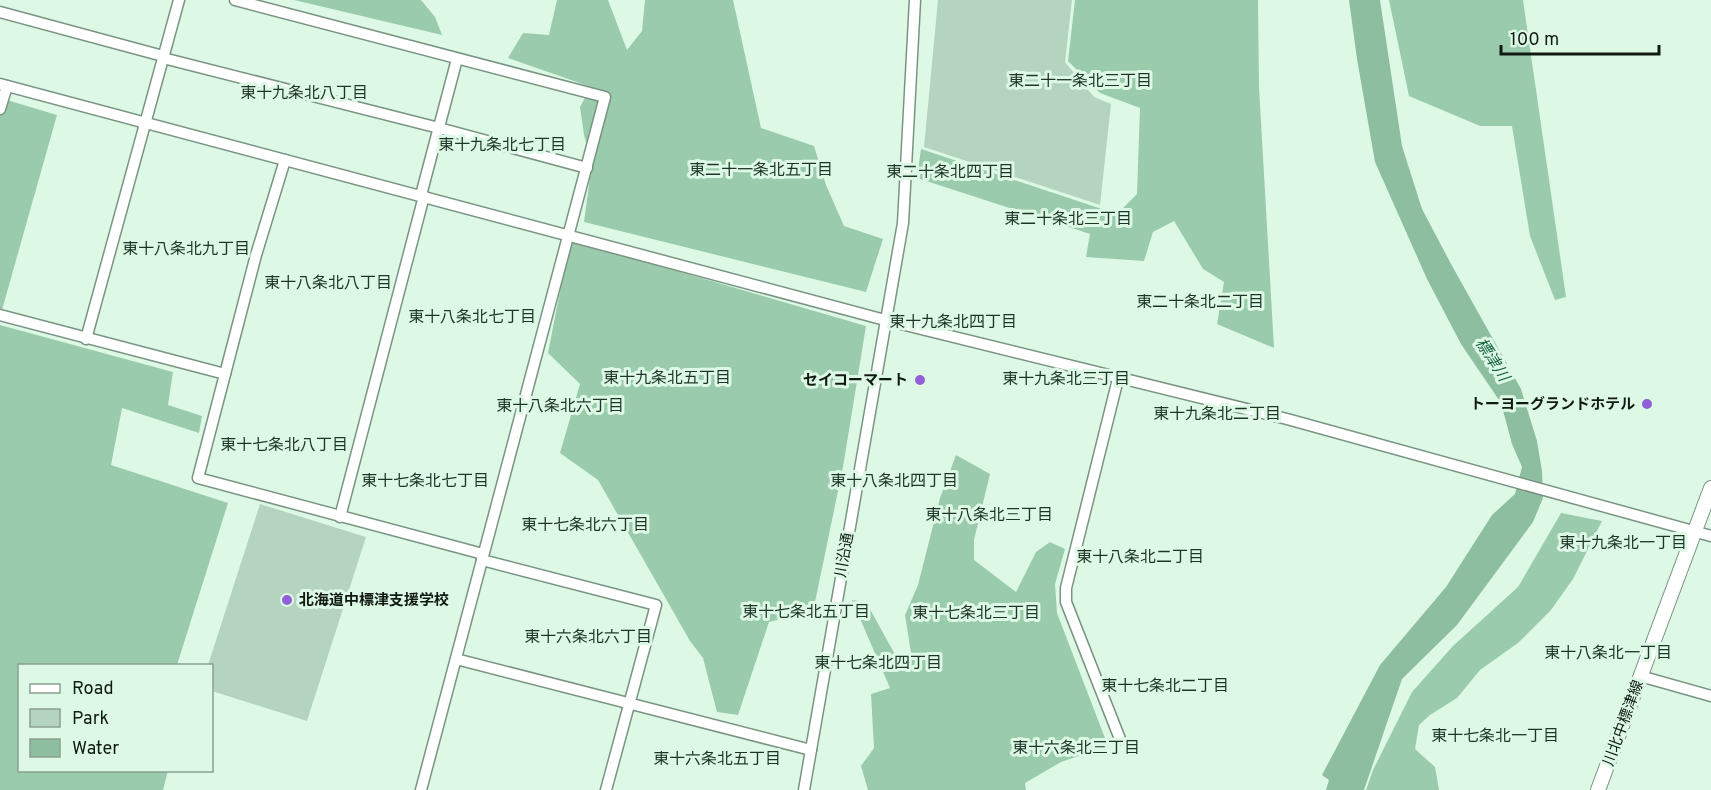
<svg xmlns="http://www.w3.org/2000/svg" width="1711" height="790" viewBox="0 0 1711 790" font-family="Overpass,'Noto Sans JP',sans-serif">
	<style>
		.green { fill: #b4d4bf }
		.forest { fill: #9acbac }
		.water { fill: #8ebea0 }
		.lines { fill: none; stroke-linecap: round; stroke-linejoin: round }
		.minor-casing { stroke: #7a9483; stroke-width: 13 }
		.major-casing { stroke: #7a9483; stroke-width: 16 }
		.minor { stroke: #fff; stroke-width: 10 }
		.major { stroke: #fff; stroke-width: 14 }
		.poi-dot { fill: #905fd8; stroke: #ddf9e6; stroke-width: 2 }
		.labels { text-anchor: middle; stroke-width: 6; stroke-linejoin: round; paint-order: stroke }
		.poi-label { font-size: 15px; font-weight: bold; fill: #101a13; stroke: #ddf9e6; text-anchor: end }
		.street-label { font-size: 15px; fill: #101a13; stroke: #ddf9e6 }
		.neighbourhood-label { font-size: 16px; fill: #1e3427; stroke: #ddf9e6 }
		.water-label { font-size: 16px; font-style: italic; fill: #17643e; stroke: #ddf9e6 }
	</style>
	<rect width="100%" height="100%" fill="#ddf9e6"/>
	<g class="green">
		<path d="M938 0H1072L1065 62 1094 97 1111 104 1100 205 924 147Z"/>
		<path d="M260 504 366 537 307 721 212 691V666L208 665Z"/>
	</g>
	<g class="forest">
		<path d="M294 0H421L435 17 442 35Z"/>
		<path d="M557 0H608L627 50 642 31 645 0H733L761 128 814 146 826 185 844 226 883 239 866 292 584 222 592 163 584 135 580 107 591 87 508 58 523 33 549 35Z"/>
		<path d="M1075 0H1258L1259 87 1274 348 1217 324 1224 282 1203 269 1174 221 1153 232 1144 261 1086 257 1090 234 917 178 921 149 1117 214 1137 194 1140 108 1100 93 1068 61Z"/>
		<path d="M1389 0H1523L1566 297 1555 300 1530 236 1512 126H1480L1409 96Z"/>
		<path d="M0 98 57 115 0 317Z"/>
		<path d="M570 240 866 326 843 467 814 607 802 614 769 622 738 715 717 712 703 658 690 641 598 480 560 453 580 384 548 353Z"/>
		<path d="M0 325 173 372 168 405 202 416 199 433 122 408 111 465 228 503 177 665 20 666V770L168 771 163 790H0Z"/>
		<path d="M956 455 990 474 974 540V560L1016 592 1036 552 1050 542 1065 549 1055 584 1057 613 1108 746 1061 762 1025 783 1026 790H868L861 766 874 748 871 694 890 688 852 600 866 602 897 658 911 653 905 615 918 585 940 498Z"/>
		<path d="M1561 513 1602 521 1573 579 1551 610 1518 643 1480 670 1457 698 1430 715 1419 725 1415 749 1435 767 1439 790H1366L1373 770 1412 692 1453 646 1518 587Z"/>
	</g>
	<path class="water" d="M1349 0H1380L1402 146 1422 209 1451 264 1521 389 1537 441 1542 471 1543 498 1533 522 1457 625 1402 679 1364 790H1326L1329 780 1322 775 1380 665 1446 587 1492 515 1515 494 1522 467 1512 444 1501 403 1461 344 1427 279 1375 162 1357 59Z"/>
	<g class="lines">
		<defs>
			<g id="minor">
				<path d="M235 0 605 97 421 790"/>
				<path d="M0 12 163 56"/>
				<path d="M163 58 439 128 587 168"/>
				<path d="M0 84 885 320 1287 419 1711 536"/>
				<path d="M0 109 7 86"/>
				<path d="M285 160 256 255 198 478 483 554"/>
				<path d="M421 195 457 59"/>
				<path d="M0 315 225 374"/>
				<path d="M86 339 179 0"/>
				<path d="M1118 379 1066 588V602L1120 739"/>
				<path d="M340 517 424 196"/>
				<path d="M482 560 656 605 606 790"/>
				<path d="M456 659 811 750"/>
				<path d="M1640 676 1711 696"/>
				<path d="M804 790 903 223 915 0"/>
			</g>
			<path id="major" d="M1598 790 1711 488"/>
		</defs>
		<use href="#minor" class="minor-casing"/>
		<use href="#major" class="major-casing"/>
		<use href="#minor" class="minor"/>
		<use href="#major" class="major"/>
	</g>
	<g class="poi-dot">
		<circle cx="920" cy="380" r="6"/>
		<circle cx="1647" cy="404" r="6"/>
		<circle cx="287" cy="600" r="6"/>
	</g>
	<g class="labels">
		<g class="poi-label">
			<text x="908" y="385">セイコーマート</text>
			<text x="1635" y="409">トーヨーグランドホテル</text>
			<text x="299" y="605" text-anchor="start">北海道中標津支援学校</text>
		</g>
		<g class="street-label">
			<text transform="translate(844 555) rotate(-80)" y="5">川沿通</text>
			<text transform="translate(1623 723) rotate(-70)" y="5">川北中標津線</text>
		</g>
		<g class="neighbourhood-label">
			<text x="1080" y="86">東二十一条北三丁目</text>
			<text x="304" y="98">東十九条北八丁目</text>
			<text x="502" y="150">東十九条北七丁目</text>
			<text x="761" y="175">東二十一条北五丁目</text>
			<text x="950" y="177">東二十条北四丁目</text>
			<text x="1068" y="224">東二十条北三丁目</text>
			<text x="186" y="254">東十八条北九丁目</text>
			<text x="328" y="288">東十八条北八丁目</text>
			<text x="1200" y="307">東二十条北二丁目</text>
			<text x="472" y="322">東十八条北七丁目</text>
			<text x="953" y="327">東十九条北四丁目</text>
			<text x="667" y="383">東十九条北五丁目</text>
			<text x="1066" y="384">東十九条北三丁目</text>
			<text x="560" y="411">東十八条北六丁目</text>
			<text x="1217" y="419">東十九条北二丁目</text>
			<text x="284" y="450">東十七条北八丁目</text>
			<text x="425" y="486">東十七条北七丁目</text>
			<text x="894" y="486">東十八条北四丁目</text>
			<text x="989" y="520">東十八条北三丁目</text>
			<text x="585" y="530">東十七条北六丁目</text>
			<text x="1623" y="548">東十九条北一丁目</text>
			<text x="1140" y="562">東十八条北二丁目</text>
			<text x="806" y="617">東十七条北五丁目</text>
			<text x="976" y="618">東十七条北三丁目</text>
			<text x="588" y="642">東十六条北六丁目</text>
			<text x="1608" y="658">東十八条北一丁目</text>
			<text x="878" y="668">東十七条北四丁目</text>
			<text x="1165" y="691">東十七条北二丁目</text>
			<text x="1495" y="741">東十七条北一丁目</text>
			<text x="1076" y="753">東十六条北三丁目</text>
			<text x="717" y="764">東十六条北五丁目</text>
		</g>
		<g class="water-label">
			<text transform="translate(1493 359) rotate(57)" y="6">標津川</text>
		</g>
	</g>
	<rect x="18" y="664" width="195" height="108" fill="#ddf9e6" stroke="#8ba092" stroke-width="1.5"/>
	<rect x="30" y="684" width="30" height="9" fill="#ffffff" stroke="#8ba092" stroke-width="1.5"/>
	<text x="72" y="694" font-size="18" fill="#101a13">Road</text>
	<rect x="30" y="709" width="30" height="18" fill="#b4d4bf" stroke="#8ba092" stroke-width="1.5"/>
	<text x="72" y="724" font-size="18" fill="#101a13">Park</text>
	<rect x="30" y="739" width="30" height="18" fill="#8ebea0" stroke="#8ba092" stroke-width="1.5"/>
	<text x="72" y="754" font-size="18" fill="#101a13">Water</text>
	<path d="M1501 45v9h158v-9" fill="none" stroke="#101a13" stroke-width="3"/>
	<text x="1510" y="45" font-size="18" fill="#101a13" stroke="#ddf9e6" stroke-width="4.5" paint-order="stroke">100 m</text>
</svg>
